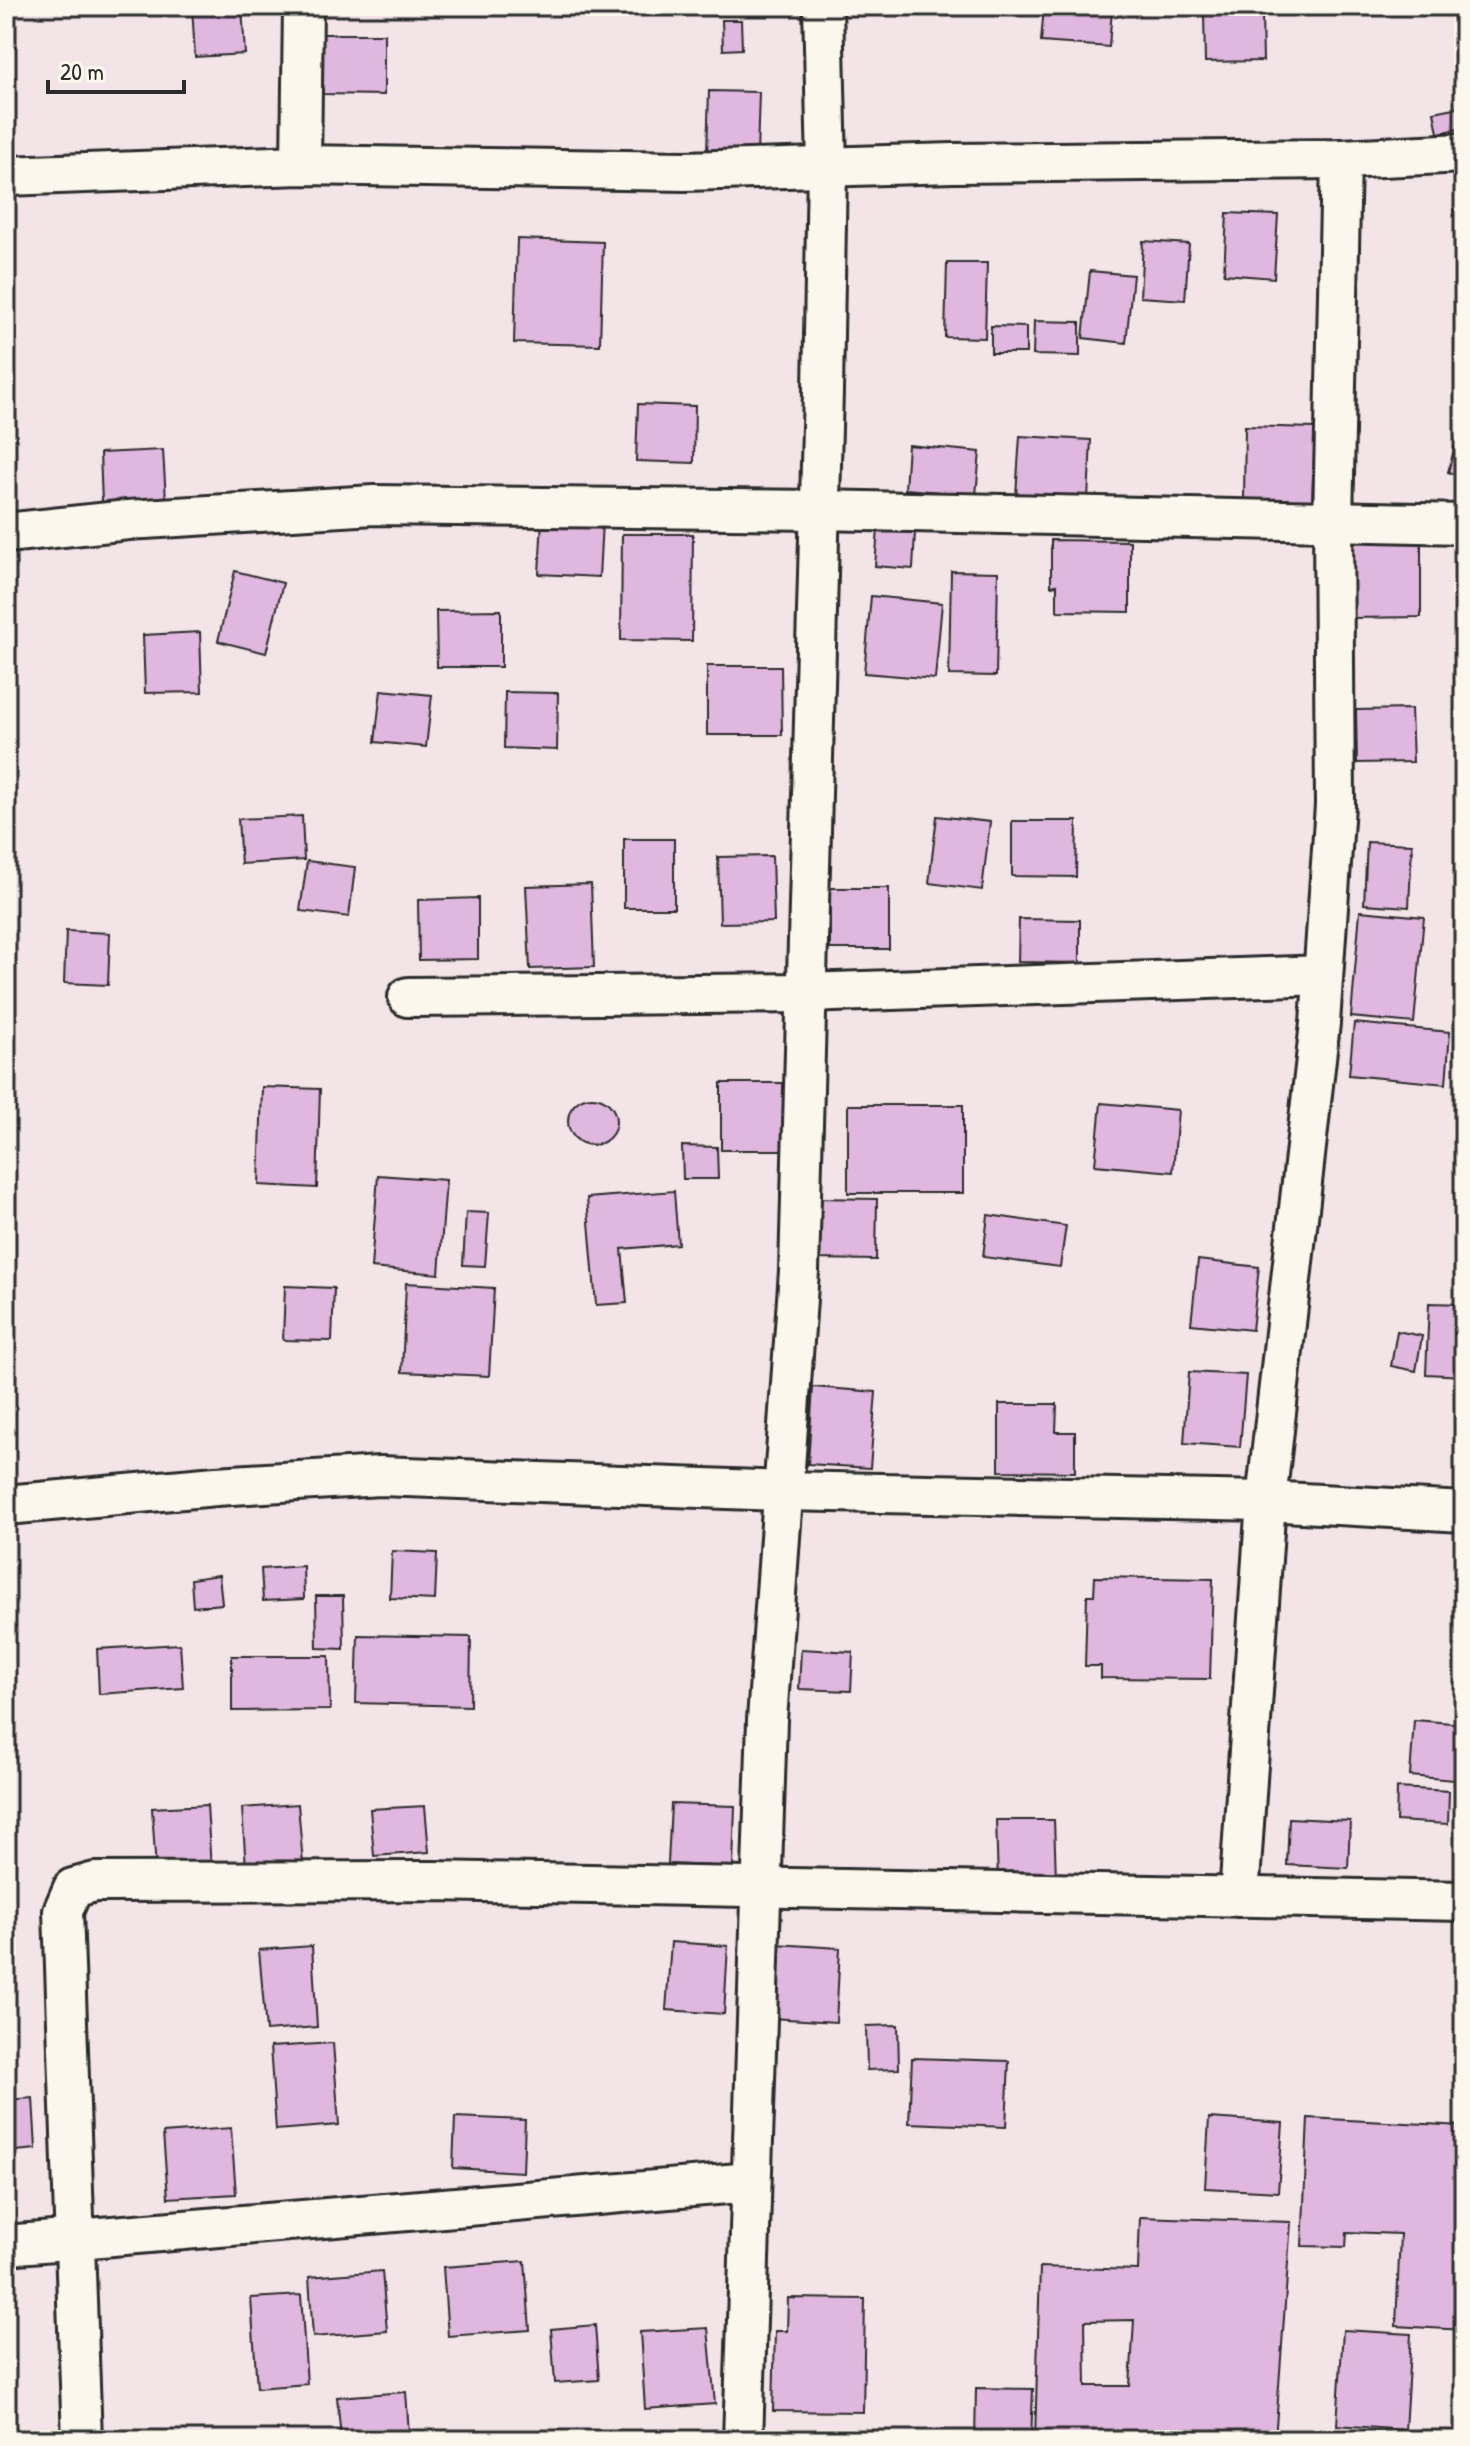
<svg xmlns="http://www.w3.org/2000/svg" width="1470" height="2446" viewBox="0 0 1470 2446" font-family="'Patrick Hand',sans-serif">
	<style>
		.building { fill: #e0b7df; stroke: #2b2b2b; stroke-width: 2; fill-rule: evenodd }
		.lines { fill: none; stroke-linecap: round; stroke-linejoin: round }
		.street-casing { stroke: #2b2b2b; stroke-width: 44 }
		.street { stroke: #fbf7ec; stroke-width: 38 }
	</style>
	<rect width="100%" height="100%" fill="#f3e4e8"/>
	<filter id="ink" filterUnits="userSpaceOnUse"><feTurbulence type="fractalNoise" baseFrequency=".0125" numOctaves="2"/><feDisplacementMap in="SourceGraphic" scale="16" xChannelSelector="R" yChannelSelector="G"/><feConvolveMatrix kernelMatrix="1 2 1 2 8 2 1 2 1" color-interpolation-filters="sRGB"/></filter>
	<g filter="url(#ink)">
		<g class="building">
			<path d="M192 6H242L245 54 195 57Z"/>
			<path d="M1044 6 1112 9 1109 47 1041 42Z"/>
			<path d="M1204 15H1262L1263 61 1205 62Z"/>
			<path d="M722 20H741L742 49 723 50Z"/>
			<path d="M323 34H384V95L323 94Z"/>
			<path d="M709 91 759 92 757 155 707 153Z"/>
			<path d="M1460 107 1464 128 1438 133 1434 112Z"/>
			<path d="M1227 213 1278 215 1274 278 1224 274Z"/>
			<path d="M517 239 603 242 600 345 514 343Z"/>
			<path d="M1143 241 1189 244 1185 300 1140 297Z"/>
			<path d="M947 263H987L985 338 945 337Z"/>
			<path d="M1090 271 1133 275 1126 343 1083 338Z"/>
			<path d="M1034 321 1080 322V356L1033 355Z"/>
			<path d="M991 326 1026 327V353H991Z"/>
			<path d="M638 404 695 406 694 463 636 461Z"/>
			<path d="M1245 426 1315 428 1312 501 1244 500Z"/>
			<path d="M1458 435 1464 437V477L1448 472Z"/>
			<path d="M1020 436 1091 440 1088 499 1016 495Z"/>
			<path d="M908 445 980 452 976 495 905 489Z"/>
			<path d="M163 450 166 500 102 503 100 453Z"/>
			<path d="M542 519 602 522 599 577 539 574Z"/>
			<path d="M878 529 915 532 913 569 875 566Z"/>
			<path d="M622 534H693L692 641 621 640Z"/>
			<path d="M1354 539H1421V617L1353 618Z"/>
			<path d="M1051 540 1130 541V612L1057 611V585L1051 586Z"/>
			<path d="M235 571 283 583 266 653 218 641Z"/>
			<path d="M951 571 998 572 996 676 949 675Z"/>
			<path d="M871 596 942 603 935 679 864 673Z"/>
			<path d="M501 610V667H437L436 611Z"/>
			<path d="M200 632 202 692 145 693 143 635Z"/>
			<path d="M707 666H781L782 735H707Z"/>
			<path d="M381 690 432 695 426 747 375 742Z"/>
			<path d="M505 692 558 693 557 750 504 748Z"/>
			<path d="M1411 709 1413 762 1357 763 1356 710Z"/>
			<path d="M302 816 304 860 241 864 238 819Z"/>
			<path d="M937 816 990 822 982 890 929 883Z"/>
			<path d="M1012 821H1077L1076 877 1012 876Z"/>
			<rect x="624" y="839" width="50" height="69"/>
			<path d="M1367 842 1412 844 1409 907 1364 904Z"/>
			<path d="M772 856 774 922 720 923 718 857Z"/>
			<path d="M307 861 355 867 349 917 300 911Z"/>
			<path d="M591 884 594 967 530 969 526 886Z"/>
			<rect x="830" y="888" width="59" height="61"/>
			<path d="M478 898V959L419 960 418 900Z"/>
			<path d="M1360 911 1424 917 1414 1023 1351 1017Z"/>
			<path d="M1019 919 1080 920V963L1018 962Z"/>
			<path d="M66 931 110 933 108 985 64 983Z"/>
			<path d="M1354 1023 1450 1032 1446 1084 1349 1075Z"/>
			<rect x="721" y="1083" width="63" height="67"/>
			<path d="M262 1087 320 1089 317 1188 259 1185Z"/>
			<circle cx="592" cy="1121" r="24"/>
			<path d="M1101 1103 1178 1110 1173 1172 1095 1165Z"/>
			<rect x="848" y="1105" width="115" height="88"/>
			<path d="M682 1146 717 1147 718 1179H683Z"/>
			<path d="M378 1175 446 1180 439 1274 371 1268Z"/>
			<path d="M674 1191 678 1244 622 1249 627 1303 596 1305 587 1198Z"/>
			<path d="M813 1198 877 1199 876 1260 812 1259Z"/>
			<path d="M466 1212 489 1213 485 1266 463 1265Z"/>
			<path d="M988 1215 1066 1226 1060 1267 983 1257Z"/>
			<path d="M1198 1260 1259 1267 1252 1330 1191 1324Z"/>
			<path d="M406 1283 494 1288 489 1376 402 1372Z"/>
			<path d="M285 1286 334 1288 332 1341 283 1340Z"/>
			<path d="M1429 1303 1464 1304V1376L1426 1374Z"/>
			<path d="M1397 1331 1422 1336 1416 1371 1391 1366Z"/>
			<path d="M1189 1372 1246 1375 1240 1447 1184 1443Z"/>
			<path d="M813 1387 876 1392 870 1468 808 1464Z"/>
			<path d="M999 1404H1057L1056 1432H1075V1472L999 1471Z"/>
			<path d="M392 1551 437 1553 435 1600 390 1598Z"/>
			<path d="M303 1566 304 1599 263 1601 261 1569Z"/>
			<path d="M219 1575 222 1604 193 1607 191 1579Z"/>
			<path d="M1095 1577 1213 1579 1210 1679 1101 1678V1666H1085L1087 1595H1094Z"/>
			<path d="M316 1596H343L344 1649 317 1648Z"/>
			<path d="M358 1635 471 1637 470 1706 356 1703Z"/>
			<path d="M180 1644 183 1688 99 1694 97 1649Z"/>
			<path d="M801 1649 853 1652 851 1691 799 1689Z"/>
			<path d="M232 1656H329L330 1710 232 1711Z"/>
			<path d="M1414 1720 1464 1724V1781L1410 1776Z"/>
			<path d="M1397 1788 1449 1791 1448 1824 1396 1821Z"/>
			<path d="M298 1804 303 1864 246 1868 242 1808Z"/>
			<path d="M671 1804 735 1806 733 1867 668 1864Z"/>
			<path d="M207 1805 211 1869 156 1872 152 1808Z"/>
			<path d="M425 1806 429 1852 374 1856 370 1809Z"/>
			<path d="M1289 1818 1350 1821 1348 1868 1287 1865Z"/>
			<path d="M996 1820H1054L1056 1879 998 1881Z"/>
			<path d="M671 1942 728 1946 724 2014 666 2010Z"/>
			<path d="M775 1944 840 1948 836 2022 771 2018Z"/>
			<path d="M312 1946 317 2027 266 2031 259 1950Z"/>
			<path d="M898 2025 899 2069 867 2070 866 2026Z"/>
			<path d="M333 2043 339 2125 276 2130 270 2047Z"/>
			<path d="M912 2058 1009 2061 1006 2127 909 2123Z"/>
			<path d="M33 2098 36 2149 6 2152V2100Z"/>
			<path d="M455 2117 525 2120 523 2172 453 2168Z"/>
			<path d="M1209 2118 1283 2123 1278 2192 1205 2188Z"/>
			<path d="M1308 2118 1464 2126V2330L1396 2326 1400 2234 1347 2232 1346 2247 1302 2246Z"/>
			<path d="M231 2128 236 2194 168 2198 163 2133Z"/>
			<path d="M1140 2217 1291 2222 1275 2440H1035L1040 2267 1138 2270ZM1134 2320 1130 2386H1086L1085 2321Z"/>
			<path d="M525 2261 530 2330 448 2336 443 2267Z"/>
			<path d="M382 2271 387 2331 313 2337 309 2277Z"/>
			<path d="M301 2295 307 2384 257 2388 251 2298Z"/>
			<path d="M788 2298 865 2299 863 2412 773 2411 775 2331H787Z"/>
			<path d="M595 2325 599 2380 555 2383 551 2329Z"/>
			<path d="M708 2328 715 2404 645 2409 640 2332Z"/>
			<path d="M1343 2330 1411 2334 1405 2430 1337 2425Z"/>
			<path d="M976 2388 1033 2389 1031 2440H975Z"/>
			<path d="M406 2392 409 2433 341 2438 337 2397Z"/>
			<path d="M498 2437V2440H452Z"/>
		</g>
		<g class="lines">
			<defs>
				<g id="street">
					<path d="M301 165 303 6"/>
					<path d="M6 176 301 165 685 171 953 163 1341 159 1464 153"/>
					<path d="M6 533 128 520 374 505 819 510 1464 524"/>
					<path d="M408 997 806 993 1323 975"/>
					<path d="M6 1505 216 1486 380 1476 783 1491 1266 1501 1464 1512"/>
					<path d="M1239 1897 1266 1501 1320 1023 1335 805 1333 521 1341 159"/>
					<path d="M6 2245 751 2182"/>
					<path d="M82 2440 63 1911 73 1888 95 1882 433 1881 1464 1901"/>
					<path d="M743 2440 767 1720 799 1271 823 391 827 167 823 6"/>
				</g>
			</defs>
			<use href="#street" class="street-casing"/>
			<use href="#street" class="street"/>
		</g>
	</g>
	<rect width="1470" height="2446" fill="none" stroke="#fbf7ec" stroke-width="32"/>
	<rect x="16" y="16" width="1438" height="2414" fill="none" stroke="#2b2b2b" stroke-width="3" filter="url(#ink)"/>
	<path d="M48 80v12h136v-12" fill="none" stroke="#2b2b2b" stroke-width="4"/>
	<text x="60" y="80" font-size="24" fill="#2b2b2b" stroke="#fbf7ec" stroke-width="6" paint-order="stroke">20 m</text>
</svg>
